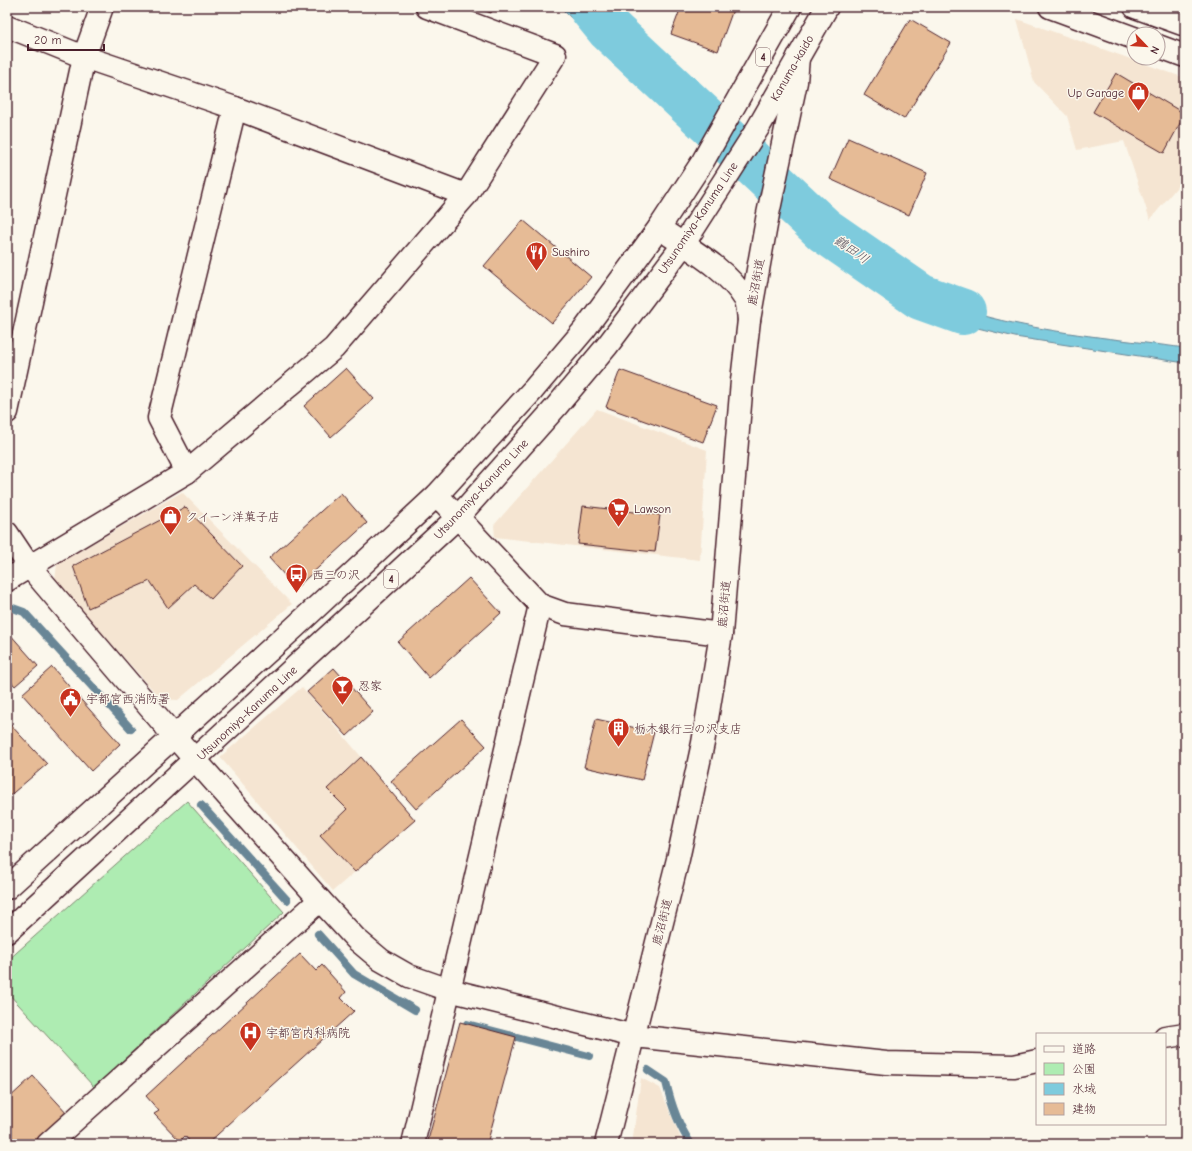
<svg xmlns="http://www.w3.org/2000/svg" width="1192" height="1151" viewBox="0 0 1192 1151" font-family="'Comic Neue','Klee One',sans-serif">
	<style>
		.built { fill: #f5e5d2 }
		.green { fill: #aeecb2; stroke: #7c866e }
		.water { fill: #7ecbdd; stroke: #698696 }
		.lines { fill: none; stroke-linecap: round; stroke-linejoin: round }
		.stream { stroke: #698696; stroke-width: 8 }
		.river { stroke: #7ecbdd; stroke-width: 46 }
		.building { fill: #e6bb96; stroke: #4a1f2b }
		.street-casing { stroke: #4a1f2b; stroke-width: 25 }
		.secondary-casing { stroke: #4a1f2b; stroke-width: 25 }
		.primary-casing { stroke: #4a1f2b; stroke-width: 25 }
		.street { stroke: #fbf7ec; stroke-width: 22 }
		.secondary { stroke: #fbf7ec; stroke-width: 22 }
		.primary { stroke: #fbf7ec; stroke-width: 22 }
		.labels { text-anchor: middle; stroke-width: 3; stroke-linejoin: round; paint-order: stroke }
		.shield { fill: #fbf7ec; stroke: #7f6065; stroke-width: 1 }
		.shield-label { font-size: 11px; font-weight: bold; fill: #4a1f2b }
		.street-label { font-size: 12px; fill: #4a1f2b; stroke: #fbf7ec }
		.poi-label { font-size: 12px; fill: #4a1f2b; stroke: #fbf7ec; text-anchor: start }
		.water-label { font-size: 13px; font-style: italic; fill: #5a5360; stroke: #fbf7ec }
	</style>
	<rect width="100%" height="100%" fill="#fbf7ec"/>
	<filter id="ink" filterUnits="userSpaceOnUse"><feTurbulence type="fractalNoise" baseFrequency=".025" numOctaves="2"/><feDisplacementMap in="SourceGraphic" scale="8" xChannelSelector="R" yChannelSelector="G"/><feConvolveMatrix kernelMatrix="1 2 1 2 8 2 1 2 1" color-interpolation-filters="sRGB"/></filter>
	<g filter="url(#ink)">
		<g class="built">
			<path d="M1017 19 1185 78V177L1150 220 1124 141 1077 150 1067 116 1034 82Z"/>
			<path d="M597 409 707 450 700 560 495 537 494 525Z"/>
			<path d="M182 492 292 604 178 700 161 699 55 580 57 564Z"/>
			<path d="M302 687 415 820 333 891 220 757Z"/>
			<path d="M641 1078 660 1088 683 1144H632Z"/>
		</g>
		<path class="green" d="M187 801 284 912 94 1087 7 992V961Z"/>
		<g class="water">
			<path d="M560 7H617L708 95 688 133Z"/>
			<path d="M795 191C808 206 822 220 836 235 842 242 847 250 854 255 945 327 1075 333 1185 348V363L1015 337 961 324 897 296 845 262 788 216Z"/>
		</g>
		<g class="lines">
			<g class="stream">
				<path d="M7 609 10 607 24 612 131 729"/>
				<path d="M201 805 287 900"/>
				<path d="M318 934 354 974 415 1010"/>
				<path d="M467 1024 589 1056"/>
				<path d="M648 1070 666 1082C671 1104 678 1125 691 1144"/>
			</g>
			<path class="river" d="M591 7 609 29 824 230 921 297 963 312"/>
		</g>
		<g class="building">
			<path d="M474 7H493L491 13Z"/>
			<path d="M681 7H734L718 51 671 34Z"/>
			<path d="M910 19 951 43 904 119 864 95Z"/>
			<path d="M1116 73 1185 114 1164 153 1093 112Z"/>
			<path d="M848 138 927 173 909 215 830 179Z"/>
			<path d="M523 220 591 277 552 323 484 266Z"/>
			<path d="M346 368 374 399 331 437 304 406Z"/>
			<path d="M620 370 717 405 703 442 606 407Z"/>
			<path d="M341 493 367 523 296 588 269 558Z"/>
			<path d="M583 506 660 515 655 552 578 544Z"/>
			<path d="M185 507 242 566 211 599 194 584 168 608 150 581 88 608 73 566Z"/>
			<path d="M469 578 501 613 429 678 398 642Z"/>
			<path d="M9 633 38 666 15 686 7 677V635Z"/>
			<path d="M52 667 120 744 91 771 22 694Z"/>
			<path d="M334 668 373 712 347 736 307 692Z"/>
			<path d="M461 719 486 746 416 809 391 781Z"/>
			<path d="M596 719 654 732 642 780 584 767Z"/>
			<path d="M7 721 47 764 7 798Z"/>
			<path d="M361 757 415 820 355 872 320 835 347 809 327 789Z"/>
			<path d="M300 954 316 971 322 965 346 992 341 998 354 1011 207 1144H192L185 1136 180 1141 154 1114 159 1111 146 1096Z"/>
			<path d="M460 1022 516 1037 487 1144H427Z"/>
			<path d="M33 1076 68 1114 35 1144H16L7 1134V1100Z"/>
		</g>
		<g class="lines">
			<defs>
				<g id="street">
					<path d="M427 7 555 55 466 195"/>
					<path d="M7 26 84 57 235 108 159 418 187 472"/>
					<path d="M659 228C688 248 726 268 745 299 748 304 748 313 749 320"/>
					<path d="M7 412 84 57 102 7"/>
					<path d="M437 495 540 605 565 614 721 634"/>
					<path d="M7 533 29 566 174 736 320 900 356 939 381 960 409 976 449 990 634 1036 886 1063 1014 1066 1037 1061"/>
					<path d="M7 580 187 472 334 348 466 195 235 108"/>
					<path d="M1165 1037 1185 1034"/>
					<path d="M48 1144 320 900"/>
					<path d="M413 1144 540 605"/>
				</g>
				<path id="secondary" d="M606 1144 678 859 703 743 721 634 742 381 749 320 768 214 796 82 798 57"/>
				<g id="primary">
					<path d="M1050 7 1134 38"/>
					<path d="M1135 7 1185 25"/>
					<path d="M1158 46 1185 56"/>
					<path d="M7 888 295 627 437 495 533 390 584 330 659 228 703 161 790 7"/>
					<path d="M7 932 458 517 556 407 607 346 683 245 758 128 827 7"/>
				</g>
			</defs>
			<use href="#street" class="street-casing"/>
			<use href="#secondary" class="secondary-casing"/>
			<use href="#primary" class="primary-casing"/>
			<use href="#street" class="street"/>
			<use href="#secondary" class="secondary"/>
			<use href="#primary" class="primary"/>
		</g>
	</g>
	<defs>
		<symbol id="shop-pin" viewBox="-11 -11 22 30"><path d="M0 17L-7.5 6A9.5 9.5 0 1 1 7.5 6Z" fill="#c8321e" stroke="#fbf7ec"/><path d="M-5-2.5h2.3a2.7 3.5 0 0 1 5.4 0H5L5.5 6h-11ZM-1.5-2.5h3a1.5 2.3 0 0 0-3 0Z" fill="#fff"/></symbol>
		<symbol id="restaurant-pin" viewBox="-11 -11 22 30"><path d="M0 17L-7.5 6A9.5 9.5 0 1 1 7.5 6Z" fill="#c8321e" stroke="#fbf7ec"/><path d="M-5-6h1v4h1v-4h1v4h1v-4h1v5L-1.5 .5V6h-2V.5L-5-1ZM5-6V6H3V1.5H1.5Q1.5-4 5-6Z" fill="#fff"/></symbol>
		<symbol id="supermarket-pin" viewBox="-11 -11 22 30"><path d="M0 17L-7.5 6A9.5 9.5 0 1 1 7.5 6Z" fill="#c8321e" stroke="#fbf7ec"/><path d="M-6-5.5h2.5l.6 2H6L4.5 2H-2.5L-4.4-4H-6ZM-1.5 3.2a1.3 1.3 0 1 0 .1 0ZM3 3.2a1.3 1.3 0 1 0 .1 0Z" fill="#fff"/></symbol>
		<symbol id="bus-pin" viewBox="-11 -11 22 30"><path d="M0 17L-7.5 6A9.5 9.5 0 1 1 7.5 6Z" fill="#c8321e" stroke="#fbf7ec"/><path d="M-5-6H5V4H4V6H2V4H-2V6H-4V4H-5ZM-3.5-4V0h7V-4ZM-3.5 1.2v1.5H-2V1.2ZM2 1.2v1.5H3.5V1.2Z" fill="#fff"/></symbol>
		<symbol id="bar-pin" viewBox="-11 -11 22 30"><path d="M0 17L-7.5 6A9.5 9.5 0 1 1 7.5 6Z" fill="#c8321e" stroke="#fbf7ec"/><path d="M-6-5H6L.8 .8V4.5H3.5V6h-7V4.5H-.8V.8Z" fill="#fff"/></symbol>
		<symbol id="civic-pin" viewBox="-11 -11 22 30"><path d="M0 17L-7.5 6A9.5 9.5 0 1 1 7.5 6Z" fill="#c8321e" stroke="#fbf7ec"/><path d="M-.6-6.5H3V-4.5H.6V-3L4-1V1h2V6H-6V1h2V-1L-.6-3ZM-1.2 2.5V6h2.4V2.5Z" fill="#fff"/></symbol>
		<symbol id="building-pin" viewBox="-11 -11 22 30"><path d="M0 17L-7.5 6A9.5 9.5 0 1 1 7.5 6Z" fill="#c8321e" stroke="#fbf7ec"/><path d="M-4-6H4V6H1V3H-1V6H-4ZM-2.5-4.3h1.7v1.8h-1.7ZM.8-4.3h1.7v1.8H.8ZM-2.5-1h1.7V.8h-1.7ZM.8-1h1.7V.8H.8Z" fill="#fff"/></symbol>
		<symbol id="hospital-pin" viewBox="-11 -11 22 30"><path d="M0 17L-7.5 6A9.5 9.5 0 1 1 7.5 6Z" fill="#c8321e" stroke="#fbf7ec"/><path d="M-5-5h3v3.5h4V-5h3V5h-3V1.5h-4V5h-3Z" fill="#fff"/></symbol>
	</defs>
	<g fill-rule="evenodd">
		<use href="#shop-pin" x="1126" y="80" width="25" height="34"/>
		<use href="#restaurant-pin" x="524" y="240" width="25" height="34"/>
		<use href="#supermarket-pin" x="606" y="496" width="25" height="34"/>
		<use href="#shop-pin" x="158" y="504" width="25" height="34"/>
		<use href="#bus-pin" x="284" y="562" width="25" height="34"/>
		<use href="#bar-pin" x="330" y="674" width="25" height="34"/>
		<use href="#civic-pin" x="58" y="686" width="25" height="34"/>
		<use href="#building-pin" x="606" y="716" width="25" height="34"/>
		<use href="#hospital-pin" x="238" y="1020" width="25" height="34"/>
	</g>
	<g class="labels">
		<g class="shield">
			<rect x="756" y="48" width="14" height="18" rx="3"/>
			<rect x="384" y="570" width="14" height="18" rx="3"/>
		</g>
		<g class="shield-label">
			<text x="763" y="61">4</text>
			<text x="391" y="583">4</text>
		</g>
		<g class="street-label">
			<text transform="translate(792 68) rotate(-60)" y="4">Kanuma-kaido</text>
			<text transform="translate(698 218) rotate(-56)" y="4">Utsunomiya-Kanuma Line</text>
			<text transform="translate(756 282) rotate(-80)" y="4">鹿沼街道</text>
			<text transform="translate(481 489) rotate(-47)" y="4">Utsunomiya-Kanuma Line</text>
			<text transform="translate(724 604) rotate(-85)" y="4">鹿沼街道</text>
			<text transform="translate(247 713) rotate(-43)" y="4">Utsunomiya-Kanuma Line</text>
			<text transform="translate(662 922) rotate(-76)" y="4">鹿沼街道</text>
		</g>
		<g class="poi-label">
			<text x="1124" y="97" text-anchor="end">Up Garage</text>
			<text x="552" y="256">Sushiro</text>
			<text x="634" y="513">Lawson</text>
			<text x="186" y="521">クイーン洋菓子店</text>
			<text x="312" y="579">西三の沢</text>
			<text x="358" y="690">忍家</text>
			<text x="86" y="703">宇都宮西消防署</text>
			<text x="634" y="733">栃木銀行三の沢支店</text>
			<text x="266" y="1037">宇都宮内科病院</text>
		</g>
		<g class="water-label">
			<text transform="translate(852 249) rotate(35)" y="5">鶴田川</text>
		</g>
	</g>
	<rect width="1192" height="1151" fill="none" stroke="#fbf7ec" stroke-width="24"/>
	<rect x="12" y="12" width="1168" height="1127" fill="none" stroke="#4a1f2b" stroke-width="1.5" filter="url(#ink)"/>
	<rect x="1036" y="1033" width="130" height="92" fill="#fbf7ec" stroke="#b4a19f"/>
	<rect x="1044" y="1046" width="20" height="6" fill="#fbf7ec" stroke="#b4a19f"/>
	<text x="1072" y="1053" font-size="12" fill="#4a1f2b">道路</text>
	<rect x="1044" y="1063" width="20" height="12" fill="#aeecb2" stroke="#b4a19f"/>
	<text x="1072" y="1073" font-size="12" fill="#4a1f2b">公園</text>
	<rect x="1044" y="1083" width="20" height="12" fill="#7ecbdd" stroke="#b4a19f"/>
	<text x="1072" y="1093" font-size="12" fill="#4a1f2b">水域</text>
	<rect x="1044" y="1103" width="20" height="12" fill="#e6bb96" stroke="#b4a19f"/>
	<text x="1072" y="1113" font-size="12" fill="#4a1f2b">建物</text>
	<g transform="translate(1146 46) rotate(115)"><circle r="19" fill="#fbf7ec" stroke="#b4a19f"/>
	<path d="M0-3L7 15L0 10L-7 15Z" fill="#c8321e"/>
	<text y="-6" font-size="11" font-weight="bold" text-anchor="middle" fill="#4a1f2b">N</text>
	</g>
	<path d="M28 44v6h76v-6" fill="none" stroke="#4a1f2b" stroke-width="2"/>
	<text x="34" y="44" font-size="12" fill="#4a1f2b" stroke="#fbf7ec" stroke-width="3" paint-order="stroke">20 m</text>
</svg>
